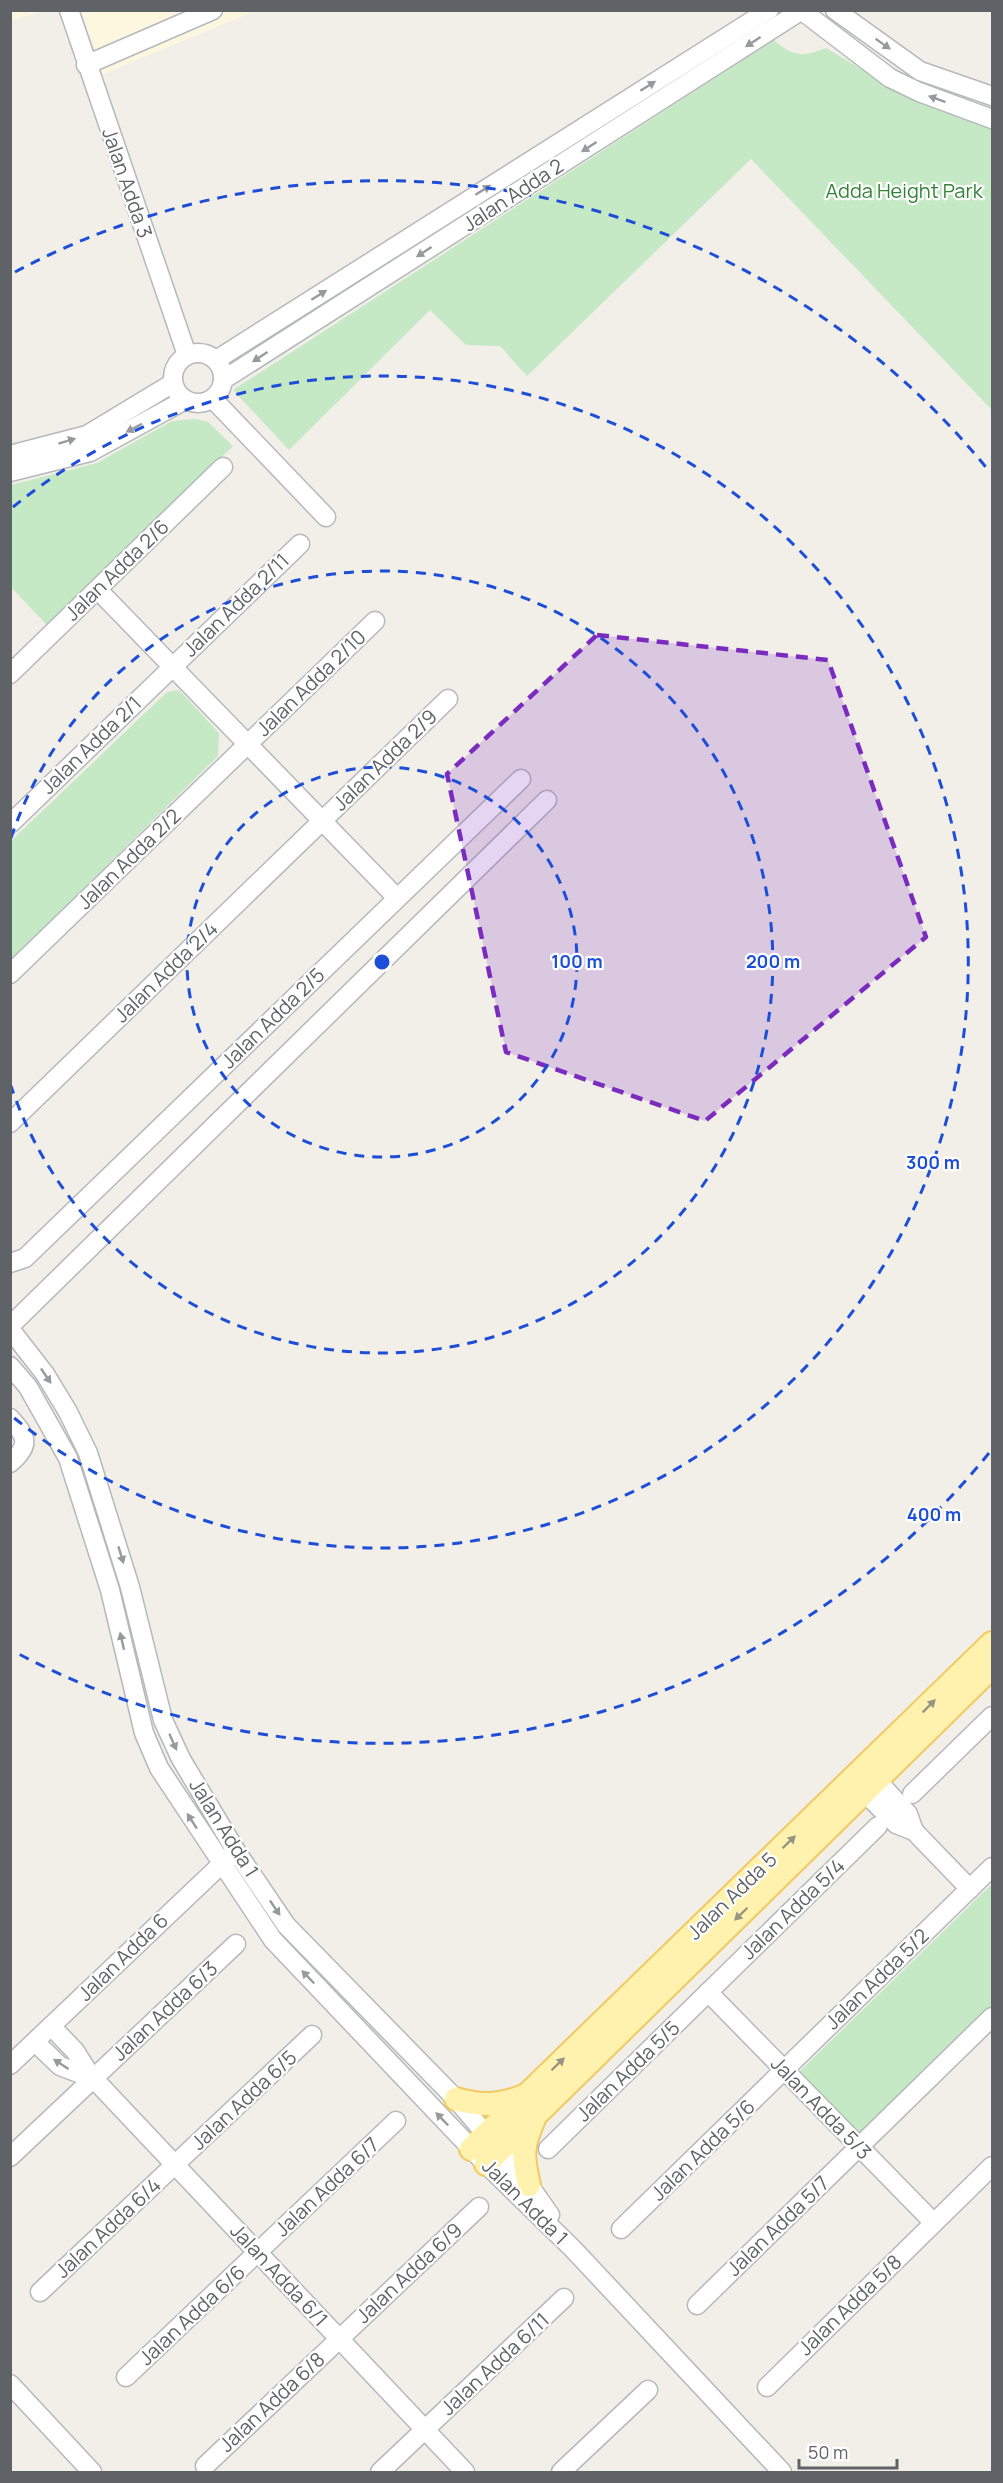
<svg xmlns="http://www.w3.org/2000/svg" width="1003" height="2483" viewBox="0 0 1003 2483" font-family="Manrope,sans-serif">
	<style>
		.commercial { fill: #fef7e0 }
		.green { fill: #c5e8c5 }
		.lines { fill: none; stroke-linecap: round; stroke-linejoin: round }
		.minor-casing { stroke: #b5b8bc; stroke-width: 21 }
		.major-casing { stroke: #f2c960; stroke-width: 26 }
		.minor { stroke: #fff; stroke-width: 18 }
		.major { stroke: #fff2af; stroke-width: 22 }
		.oneway { fill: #979a9d }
		.oneway2 { fill: #979581 }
		.marked { fill: #7b2cbf; fill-opacity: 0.2; stroke: #7b2cbf; stroke-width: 4.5; stroke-dasharray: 12 8; stroke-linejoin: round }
		.ring { fill: none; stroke: #1d4ed8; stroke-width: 3; stroke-dasharray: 10 8 }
		.labels { text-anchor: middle; stroke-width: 4.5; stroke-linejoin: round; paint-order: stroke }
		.street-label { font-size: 20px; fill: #5f6368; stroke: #fff }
		.park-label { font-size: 20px; fill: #348238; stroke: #fff }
		.centre { fill: #1d4ed8; stroke: #fff; stroke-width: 3 }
		.ring-label { font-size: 18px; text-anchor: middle; font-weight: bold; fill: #1d4ed8; stroke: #fff; stroke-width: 4.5; stroke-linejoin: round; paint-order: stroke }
	</style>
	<rect width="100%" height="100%" fill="#f1efe8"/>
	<g class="commercial">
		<path d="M11 10H45V11L11 20Z"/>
		<path d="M81 10 255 11 103 74Z"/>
	</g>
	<g class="green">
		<path d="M774 40C793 57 803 57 826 48L910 98 992 128V410L751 159 527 376 500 346 466 345 430 310 289 450 233 390Z"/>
		<path d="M196 419 208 422 233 446 48 626 11 587V485L97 463 172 421Z"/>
		<path d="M179 690 219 733 218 756 11 960V841L167 692Z"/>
		<path d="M992 1884V2005L860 2134 799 2072Z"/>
	</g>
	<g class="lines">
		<defs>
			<g id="minor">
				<path d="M69 10 187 355"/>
				<path d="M801 10 890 78 919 92 992 119"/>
				<path d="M835 10 920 71 992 96"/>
				<path d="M86 65 213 10"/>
				<circle cx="198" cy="378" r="25"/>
				<path d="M216 360 769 10"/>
				<path d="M223 380 802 10"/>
				<path d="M213 399 326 517"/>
				<path d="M10 455 87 435 173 383"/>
				<path d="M10 472 90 452 185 400"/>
				<path d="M98 590 397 898"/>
				<path d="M10 674 223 467"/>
				<path d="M10 824 300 544"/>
				<path d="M10 974 375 621"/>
				<path d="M10 1123 448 699"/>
				<path d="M10 1263 25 1258 521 779"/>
				<path d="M10 1326 547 800"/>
				<path d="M10 1329 45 1374 68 1412 88 1453 130 1587 163 1720 181 1759 236 1851 286 1925 456 2099 529 2185 550 2215"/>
				<path d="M10 1366 28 1387 68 1458 110 1590 144 1733 159 1768 273 1940 486 2164 573 2249 782 2472"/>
				<path d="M10 1418C27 1437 31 1445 10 1463"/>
				<path d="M868 1771 908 1814 914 1831"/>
				<path d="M855 1783 896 1824 914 1831 970 1889"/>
				<path d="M912 1794 992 1716"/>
				<path d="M708 1992 934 2223"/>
				<path d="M51 2026 75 2051 92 2078"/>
				<path d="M35 2042 60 2066 94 2079 465 2472"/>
				<path d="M10 2065 228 1858"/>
				<path d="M548 2149 878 1826"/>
				<path d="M10 2157 236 1944"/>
				<path d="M621 2229 992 1867"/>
				<path d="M40 2292 312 2035"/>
				<path d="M697 2305 992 2017"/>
				<path d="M126 2377 396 2121"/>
				<path d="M10 2384 92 2472"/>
				<path d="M767 2387 992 2166"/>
				<path d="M205 2466 479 2207"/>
				<path d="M380 2472 564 2298"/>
				<path d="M561 2472 648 2390"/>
			</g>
			<g id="major">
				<path d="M456 2099C480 2106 500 2106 524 2096"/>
				<path d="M471 2149 992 1643"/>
				<path d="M486 2164 992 1667"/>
				<path d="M529 2185C522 2156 522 2146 534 2119"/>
			</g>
		</defs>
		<use href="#minor" class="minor-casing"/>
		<use href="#major" class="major-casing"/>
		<use href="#minor" class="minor"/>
		<use href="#major" class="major"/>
	</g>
	<defs><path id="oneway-solid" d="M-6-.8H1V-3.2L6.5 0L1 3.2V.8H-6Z" transform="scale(1.5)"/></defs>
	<g class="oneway">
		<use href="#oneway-solid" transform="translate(753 42) rotate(147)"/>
		<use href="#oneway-solid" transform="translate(883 44) rotate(35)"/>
		<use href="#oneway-solid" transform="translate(648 86) rotate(-32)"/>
		<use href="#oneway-solid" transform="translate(937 99) rotate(-160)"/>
		<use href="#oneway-solid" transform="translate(589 147) rotate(147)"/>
		<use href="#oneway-solid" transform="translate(483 190) rotate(-32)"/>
		<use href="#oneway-solid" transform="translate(424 252) rotate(147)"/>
		<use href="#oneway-solid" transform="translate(319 295) rotate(-32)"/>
		<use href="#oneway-solid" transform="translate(260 357) rotate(147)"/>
		<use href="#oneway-solid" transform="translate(134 428) rotate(152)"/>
		<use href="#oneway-solid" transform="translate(67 441) rotate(-17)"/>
		<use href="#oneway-solid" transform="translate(46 1376) rotate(56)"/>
		<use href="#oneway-solid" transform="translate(121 1555) rotate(73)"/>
		<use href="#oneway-solid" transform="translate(122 1641) rotate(-103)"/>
		<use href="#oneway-solid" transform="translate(173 1742) rotate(66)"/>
		<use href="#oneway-solid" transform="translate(192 1821) rotate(-123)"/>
		<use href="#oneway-solid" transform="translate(275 1908) rotate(56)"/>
		<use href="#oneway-solid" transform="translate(308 1977) rotate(-134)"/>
		<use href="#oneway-solid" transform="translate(61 2064) rotate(-147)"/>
		<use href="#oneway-solid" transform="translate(442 2119) rotate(-134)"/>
	</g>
	<g class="oneway2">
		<use href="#oneway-solid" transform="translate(929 1706) rotate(-45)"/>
		<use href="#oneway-solid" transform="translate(789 1842) rotate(-44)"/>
		<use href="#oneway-solid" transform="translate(741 1914) rotate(136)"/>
		<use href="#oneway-solid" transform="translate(558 2064) rotate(-44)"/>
	</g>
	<path class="marked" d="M597 635 828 660 926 937 705 1121 506 1052 447 774Z"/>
	<g class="ring">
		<circle cx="382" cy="962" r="195"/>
		<path d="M11 838A391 391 0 1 1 11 1086"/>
		<path d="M13 507A586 586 0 1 1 13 1417"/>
		<path d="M989 1453A781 781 0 0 1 15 1652M15 272A781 781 0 0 1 989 471"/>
	</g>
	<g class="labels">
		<g class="street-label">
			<text transform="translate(127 183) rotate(71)" y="7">Jalan Adda 3</text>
			<text transform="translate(513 195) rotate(-33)" y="7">Jalan Adda 2</text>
			<text transform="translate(117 570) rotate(-44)" y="7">Jalan Adda 2/6</text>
			<text transform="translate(236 605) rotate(-44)" y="7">Jalan Adda 2/11</text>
			<text transform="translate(311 683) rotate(-44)" y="7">Jalan Adda 2/10</text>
			<text transform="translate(91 745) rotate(-44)" y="7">Jalan Adda 2/1</text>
			<text transform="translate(385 760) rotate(-44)" y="7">Jalan Adda 2/9</text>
			<text transform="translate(129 859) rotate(-44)" y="7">Jalan Adda 2/2</text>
			<text transform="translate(166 972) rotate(-44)" y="7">Jalan Adda 2/4</text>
			<text transform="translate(273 1018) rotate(-44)" y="7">Jalan Adda 2/5</text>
			<text transform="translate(224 1828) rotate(58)" y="7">Jalan Adda 1</text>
			<text transform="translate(732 1896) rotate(-44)" y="7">Jalan Adda 5</text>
			<text transform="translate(793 1909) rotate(-44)" y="7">Jalan Adda 5/4</text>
			<text transform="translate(123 1957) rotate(-44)" y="7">Jalan Adda 6</text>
			<text transform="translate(877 1979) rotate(-44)" y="7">Jalan Adda 5/2</text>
			<text transform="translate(165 2011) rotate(-43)" y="7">Jalan Adda 6/3</text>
			<text transform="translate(628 2071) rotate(-44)" y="7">Jalan Adda 5/5</text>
			<text transform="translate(244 2100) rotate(-43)" y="7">Jalan Adda 6/5</text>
			<text transform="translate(821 2108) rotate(46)" y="7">Jalan Adda 5/3</text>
			<text transform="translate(703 2150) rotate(-44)" y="7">Jalan Adda 5/6</text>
			<text transform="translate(327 2187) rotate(-43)" y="7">Jalan Adda 6/7</text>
			<text transform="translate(525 2202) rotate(45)" y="7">Jalan Adda 1</text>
			<text transform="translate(778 2226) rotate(-44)" y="7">Jalan Adda 5/7</text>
			<text transform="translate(108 2228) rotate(-43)" y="7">Jalan Adda 6/4</text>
			<text transform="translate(409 2273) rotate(-43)" y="7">Jalan Adda 6/9</text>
			<text transform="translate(279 2275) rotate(47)" y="7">Jalan Adda 6/1</text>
			<text transform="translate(850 2305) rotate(-44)" y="7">Jalan Adda 5/8</text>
			<text transform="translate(192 2315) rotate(-43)" y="7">Jalan Adda 6/6</text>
			<text transform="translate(495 2364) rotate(-43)" y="7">Jalan Adda 6/11</text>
			<text transform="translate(272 2402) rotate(-43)" y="7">Jalan Adda 6/8</text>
		</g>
		<g class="park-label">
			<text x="904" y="198">Adda Height Park</text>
		</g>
	</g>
	<circle cx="382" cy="962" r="9" class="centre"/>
	<g class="ring-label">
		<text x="577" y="968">100 m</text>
		<text x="773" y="968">200 m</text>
		<text x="933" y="1169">300 m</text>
		<text x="934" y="1521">400 m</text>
	</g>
	<rect width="1003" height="2483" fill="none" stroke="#5f6368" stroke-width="24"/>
	<path d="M799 2459v9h98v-9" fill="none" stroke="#5f6368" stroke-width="3"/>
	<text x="808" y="2459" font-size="18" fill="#5f6368" stroke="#ffffff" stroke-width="4.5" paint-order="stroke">50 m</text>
</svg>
